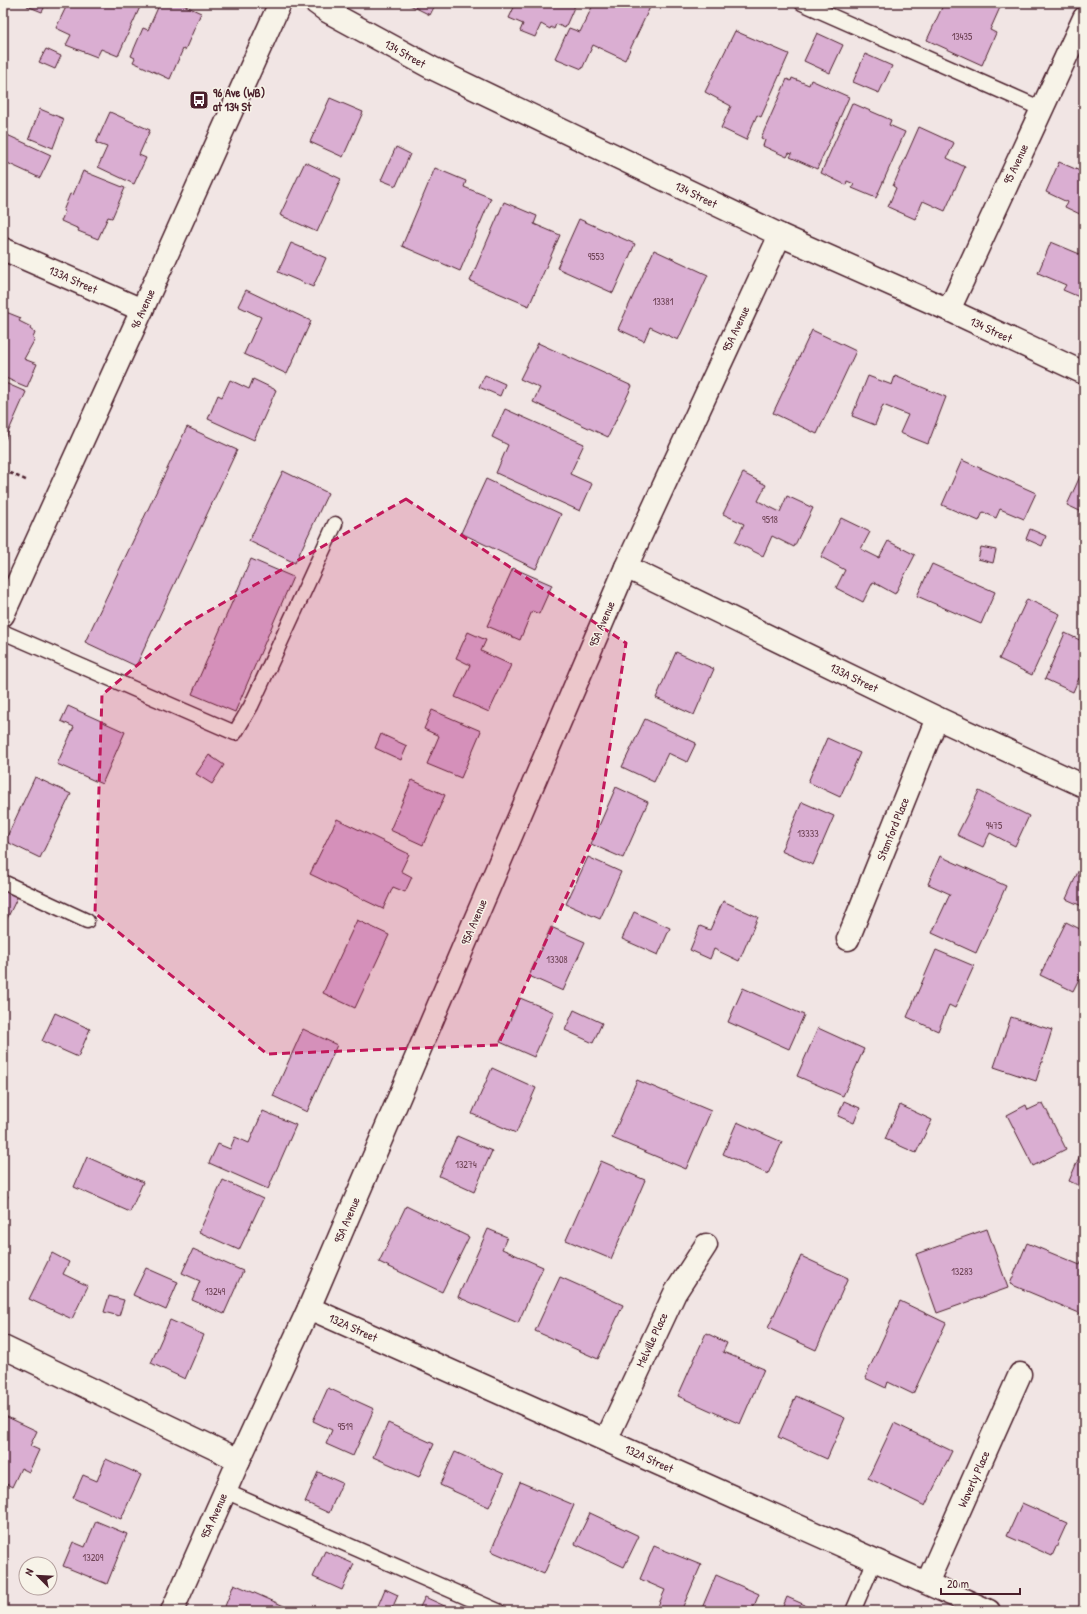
<svg xmlns="http://www.w3.org/2000/svg" width="1087" height="1614" viewBox="0 0 1087 1614" font-family="'Patrick Hand',sans-serif">
	<style>
		.building { fill: #daaed2; stroke: #4a1f2b }
		.lines { fill: none; stroke-linecap: round; stroke-linejoin: round }
		.service-casing { stroke: #4a1f2b; stroke-width: 17 }
		.minor-casing { stroke: #4a1f2b; stroke-width: 25 }
		.tertiary-casing { stroke: #4a1f2b; stroke-width: 25 }
		.secondary-casing { stroke: #4a1f2b; stroke-width: 25 }
		.path { stroke: #4a1f2b; stroke-width: 2.5; stroke-dasharray: 4 3; stroke-linecap: butt }
		.service { stroke: #f7f3e8; stroke-width: 14 }
		.minor { stroke: #f7f3e8; stroke-width: 22 }
		.tertiary { stroke: #f7f3e8; stroke-width: 22 }
		.secondary { stroke: #f7f3e8; stroke-width: 22 }
		.marked { fill: #c2185b; fill-opacity: 0.2; stroke: #c2185b; stroke-width: 3; stroke-dasharray: 8 5; stroke-linejoin: round }
		.labels { text-anchor: middle; stroke-width: 3; stroke-linejoin: round; paint-order: stroke }
		.number-label { font-size: 10px; fill: #6e4355 }
		.street-label { font-size: 12px; fill: #4a1f2b; stroke: #f7f3e8 }
		.poi-label { font-size: 12px; font-weight: bold; fill: #4a1f2b; stroke: #f7f3e8; text-anchor: start }
	</style>
	<rect width="100%" height="100%" fill="#f1e5e4"/>
	<filter id="ink" filterUnits="userSpaceOnUse"><feTurbulence type="fractalNoise" baseFrequency=".025" numOctaves="2"/><feDisplacementMap in="SourceGraphic" scale="8" xChannelSelector="R" yChannelSelector="G"/><feConvolveMatrix kernelMatrix="1 2 1 2 8 2 1 2 1" color-interpolation-filters="sRGB"/></filter>
	<g filter="url(#ink)">
		<g class="building">
			<path d="M3 3H7L3 13Z"/>
			<path d="M28 3H49L48 7 45 6 42 12 27 6Z"/>
			<path d="M64 3H138L137 6 140 7 118 56 101 49 97 57 66 45 71 35 56 28 66 7 63 5Z"/>
			<path d="M160 3H179L201 13 185 50 183 49 170 79 133 62 135 58 131 56 143 28 148 30Z"/>
			<path d="M406 3H436L430 15Z"/>
			<path d="M516 3H576L565 28 556 24 554 29 551 27 550 29 541 24 535 37 520 31 523 24 509 18Z"/>
			<path d="M594 3H652L625 60 593 45 582 69 555 58 569 28 580 32Z"/>
			<path d="M944 3H1002L990 30 996 33 982 65 927 40Z"/>
			<path d="M735 31 789 54 761 117 757 115 746 140 721 128 731 106 705 92Z"/>
			<path d="M817 33 843 45 830 73 804 61Z"/>
			<path d="M46 49 61 56 55 69 39 62Z"/>
			<path d="M865 54 892 66 879 93 853 82Z"/>
			<path d="M792 78 809 85 811 80 849 97 817 169 790 157 792 154 789 153 787 157 763 146 765 140 761 138 787 79 791 81Z"/>
			<path d="M330 98 363 112 343 157 310 142Z"/>
			<path d="M852 103 891 120 889 125 905 132 876 198 852 188 854 184 847 181 846 185 821 173Z"/>
			<path d="M40 109 64 119 53 148 29 138Z"/>
			<path d="M110 112 150 130 139 155 146 158 134 184 98 167 107 147 96 143Z"/>
			<path d="M919 127 954 143 947 158 965 167 945 211 923 201 915 219 888 207 896 188 893 186Z"/>
			<path d="M5 134 51 155 40 178 3 161V137Z"/>
			<path d="M396 147 410 154 396 186 381 180Z"/>
			<path d="M305 162 341 179 317 232 280 215Z"/>
			<path d="M1059 162 1080 171V170L1084 171V216L1065 207 1067 202 1046 192Z"/>
			<path d="M435 168 466 181 464 187 491 198 460 271 402 246Z"/>
			<path d="M83 171 125 188 112 218 108 217 98 239 78 231 79 229 61 221 65 212 63 211 70 194 73 195Z"/>
			<path d="M504 202 537 216 534 224 560 235 529 306 470 281Z"/>
			<path d="M579 219 635 244 613 293 557 268Z"/>
			<path d="M1051 242 1082 255 1084 249V299L1063 290 1066 285 1038 273Z"/>
			<path d="M291 243 326 258 313 287 278 272Z"/>
			<path d="M654 250 708 275 678 340 650 327 644 341 618 329Z"/>
			<path d="M246 290 311 321 287 374 244 354 261 317 238 306Z"/>
			<path d="M6 312 21 318 19 321 31 327 30 329 35 333 33 338 35 339 24 359 37 364 27 387 3 377V315H5Z"/>
			<path d="M812 330 856 351 817 434 773 413Z"/>
			<path d="M538 343 632 386 608 437 533 402 540 388 520 379Z"/>
			<path d="M485 375 505 384 500 396 479 387Z"/>
			<path d="M868 376 892 385 895 376 946 397 928 444 900 433 908 415 883 405 875 425 852 416Z"/>
			<path d="M253 379 276 390 254 440 208 419 218 395 222 397 230 380 249 389Z"/>
			<path d="M3 382 26 392 3 444Z"/>
			<path d="M505 409 584 444 570 474 592 484 580 511 496 473 508 445 492 437Z"/>
			<path d="M187 427 237 450 136 666 85 642Z"/>
			<path d="M962 460 1036 493 1024 519 1000 509 996 518 983 512 979 521 942 505Z"/>
			<path d="M283 471 328 493 295 563 249 541Z"/>
			<path d="M1082 472 1084 473V513L1067 505Z"/>
			<path d="M743 473 766 485 758 501 780 512 787 496 813 508 794 547 772 536 763 556 735 542 744 524 723 514Z"/>
			<path d="M486 479 561 514 536 569 461 533Z"/>
			<path d="M841 518 870 532 861 549 879 558 888 541 915 555 895 594 873 582 863 602 836 588 845 570 821 557Z"/>
			<path d="M1084 518V531L1079 529Z"/>
			<path d="M1030 529 1046 536 1042 546 1026 539Z"/>
			<path d="M981 547 996 550 993 563 978 559Z"/>
			<path d="M251 559 293 577 235 712 192 694Z"/>
			<path d="M932 564 995 592 981 624 917 596Z"/>
			<path d="M513 568 552 585 539 614 532 611 520 640 487 626Z"/>
			<path d="M1027 599 1060 614 1032 675 999 659Z"/>
			<path d="M468 632 486 640 481 651 511 665 489 712 455 697 470 665 456 658Z"/>
			<path d="M1065 633 1084 642V680L1079 678 1073 692 1045 679Z"/>
			<path d="M676 652 714 669 694 715 656 698Z"/>
			<path d="M68 706 125 732 102 784 57 764 74 727 61 721Z"/>
			<path d="M432 710 481 731 461 778 427 764 439 736 424 729Z"/>
			<path d="M645 719 696 743 687 762 668 753 654 782 622 767Z"/>
			<path d="M381 734 407 746 401 760 375 748Z"/>
			<path d="M827 738 860 753 840 797 808 782Z"/>
			<path d="M209 755 224 765 212 784 196 774Z"/>
			<path d="M35 777 71 794 40 858 5 841Z"/>
			<path d="M412 780 445 795 423 845 390 830Z"/>
			<path d="M616 787 648 802 623 858 591 844Z"/>
			<path d="M979 791 1029 816 1015 846 990 833 983 847 957 835Z"/>
			<path d="M802 802 834 816 813 865 781 851Z"/>
			<path d="M337 819 409 854 401 871 412 877 405 892 393 887 383 909 310 874Z"/>
			<path d="M940 856 1006 886 976 953 932 933 950 894 928 884Z"/>
			<path d="M588 857 621 872 600 919 566 904Z"/>
			<path d="M1084 858V907L1066 899Z"/>
			<path d="M3 886 19 894 3 927Z"/>
			<path d="M723 901 758 917 739 961 714 949 710 959 690 950 700 926 710 930Z"/>
			<path d="M634 912 670 928 658 955 622 939Z"/>
			<path d="M357 920 389 935 355 1008 323 993Z"/>
			<path d="M1066 922 1084 931V969L1073 991 1040 975Z"/>
			<path d="M551 927 585 942 563 991 529 976Z"/>
			<path d="M936 950 974 966 955 1008 949 1005 938 1031 907 1017Z"/>
			<path d="M743 988 804 1015 789 1049 728 1022Z"/>
			<path d="M520 998 554 1012 534 1057 500 1042Z"/>
			<path d="M574 1010 602 1023 593 1043 565 1030Z"/>
			<path d="M55 1013 90 1029 78 1057 42 1041Z"/>
			<path d="M1011 1017 1052 1030 1036 1081 994 1067Z"/>
			<path d="M818 1028 864 1049 843 1096 797 1076Z"/>
			<path d="M303 1029 337 1045 307 1112 273 1096Z"/>
			<path d="M492 1068 536 1088 516 1133 472 1114Z"/>
			<path d="M637 1080 711 1111 686 1169 612 1138Z"/>
			<path d="M844 1101 860 1108 854 1123 838 1116Z"/>
			<path d="M1043 1103 1066 1149 1033 1166 1007 1115 1026 1105 1028 1110Z"/>
			<path d="M900 1105 932 1120 916 1153 885 1139Z"/>
			<path d="M263 1111 296 1125 268 1189 209 1163 218 1144 230 1149 235 1137 249 1143Z"/>
			<path d="M737 1122 782 1142 768 1174 723 1154Z"/>
			<path d="M457 1136 492 1151 474 1192 439 1176Z"/>
			<path d="M1083 1148H1084V1188L1069 1181Z"/>
			<path d="M87 1157 143 1182 130 1212 74 1187Z"/>
			<path d="M601 1161 645 1180 611 1259 566 1240Z"/>
			<path d="M223 1180 263 1199 239 1250 199 1232Z"/>
			<path d="M3 1194 8 1196 3 1208Z"/>
			<path d="M406 1206 469 1237 442 1292 379 1262Z"/>
			<path d="M488 1229 507 1237 502 1249 543 1267 518 1323 458 1297Z"/>
			<path d="M987 1229 1008 1288 937 1313 916 1254Z"/>
			<path d="M1027 1243 1080 1265 1084 1256V1315L1010 1284Z"/>
			<path d="M193 1249 243 1271 224 1314 192 1300 200 1281 182 1273Z"/>
			<path d="M52 1253 69 1262 63 1274 88 1286 72 1319 29 1299Z"/>
			<path d="M801 1256 848 1278 816 1350 768 1328Z"/>
			<path d="M146 1268 178 1282 166 1310 133 1295Z"/>
			<path d="M560 1277 623 1305 598 1359 535 1331Z"/>
			<path d="M109 1296 124 1300 119 1316 104 1312Z"/>
			<path d="M900 1301 946 1323 913 1394 888 1382 886 1388 865 1378Z"/>
			<path d="M170 1320 204 1335 185 1379 151 1363Z"/>
			<path d="M706 1333 727 1343 723 1352 764 1369 740 1424 678 1396Z"/>
			<path d="M328 1388 374 1409 353 1456 326 1444 332 1430 313 1421Z"/>
			<path d="M796 1396 845 1418 827 1459 778 1437Z"/>
			<path d="M3 1415 37 1431 30 1446 39 1450 29 1472 21 1468 12 1487 3 1482Z"/>
			<path d="M388 1423 434 1444 419 1477 373 1457Z"/>
			<path d="M894 1423 952 1451 925 1506 868 1478Z"/>
			<path d="M455 1452 504 1474 489 1507 440 1485Z"/>
			<path d="M106 1459 141 1475 121 1519 73 1498 83 1475 97 1481Z"/>
			<path d="M318 1472 342 1483 329 1513 305 1502Z"/>
			<path d="M520 1482 574 1505 544 1574 491 1551Z"/>
			<path d="M1022 1503 1067 1523 1052 1556 1007 1536Z"/>
			<path d="M590 1513 639 1536 624 1567 575 1544Z"/>
			<path d="M96 1521 127 1534 107 1584 63 1566 73 1542 85 1547Z"/>
			<path d="M654 1546 701 1565 681 1611H669L658 1606 665 1590 640 1579Z"/>
			<path d="M325 1551 354 1564 342 1590 313 1577Z"/>
			<path d="M716 1575 759 1594 752 1611H708L702 1608Z"/>
			<path d="M234 1584 284 1606 282 1611H223Z"/>
			<path d="M385 1589 398 1595 391 1611H383L377 1608Z"/>
			<path d="M425 1597 449 1608 447 1611H418Z"/>
			<path d="M787 1597 805 1605 803 1611H781Z"/>
		</g>
		<g class="lines">
			<defs>
				<g id="service">
					<path d="M802 3 1042 109"/>
					<path d="M3 632 235 733 251 706 335 524"/>
					<path d="M3 882 87 921"/>
					<path d="M225 1491 498 1611"/>
					<path d="M853 1611 875 1560"/>
				</g>
				<g id="minor">
					<path d="M3 249 142 310"/>
					<path d="M949 310 1084 18"/>
					<path d="M626 567 937 718 1084 786"/>
					<path d="M848 939 937 718"/>
					<path d="M309 1308 989 1611"/>
					<path d="M3 1347 239 1460"/>
					<path d="M606 1440 675 1293 706 1245"/>
					<path d="M927 1583 1020 1374"/>
					<path d="M172 1611 239 1460 309 1308 626 567 780 235"/>
				</g>
				<path id="tertiary" d="M316 3 327 11 432 68 780 235 949 310 1084 373"/>
				<path id="secondary" d="M3 615 142 310 280 3"/>
			</defs>
			<use href="#service" class="service-casing"/>
			<use href="#minor" class="minor-casing"/>
			<use href="#tertiary" class="tertiary-casing"/>
			<use href="#secondary" class="secondary-casing"/>
			<path class="path" d="M3 470 28 481"/>
			<use href="#service" class="service"/>
			<use href="#minor" class="minor"/>
			<use href="#tertiary" class="tertiary"/>
			<use href="#secondary" class="secondary"/>
		</g>
	</g>
	<path class="marked" d="M406 499 626 643 597 830 498 1045 267 1054 95 913 102 695 186 624Z"/>
	<defs>
		<symbol id="bus-square" viewBox="-11 -11 22 22"><rect x="-9" y="-9" width="18" height="18" rx="4" fill="#4a1f2b" stroke="#f7f3e8"/><path d="M-5-6H5V4H4V6H2V4H-2V6H-4V4H-5ZM-3.5-4V0h7V-4ZM-3.5 1.2v1.5H-2V1.2ZM2 1.2v1.5H3.5V1.2Z" fill="#fff"/></symbol>
	</defs>
	<g fill-rule="evenodd">
		<use href="#bus-square" x="188" y="89" width="22" height="22"/>
	</g>
	<g class="labels">
		<g class="number-label">
			<text x="962" y="40">13435</text>
			<text x="596" y="260">9553</text>
			<text x="663" y="305">13381</text>
			<text x="770" y="523">9518</text>
			<text x="994" y="829">9475</text>
			<text x="808" y="837">13333</text>
			<text x="557" y="963">13308</text>
			<text x="466" y="1168">13274</text>
			<text x="962" y="1275">13283</text>
			<text x="215" y="1295">13249</text>
			<text x="345" y="1430">9519</text>
			<text x="93" y="1561">13209</text>
		</g>
		<g class="street-label">
			<text transform="translate(405 54) rotate(29)" y="4">134 Street</text>
			<text transform="translate(1016 164) rotate(-65)" y="4">95 Avenue</text>
			<text transform="translate(696 195) rotate(26)" y="4">134 Street</text>
			<text transform="translate(73 280) rotate(24)" y="4">133A Street</text>
			<text transform="translate(143 309) rotate(-66)" y="4">96 Avenue</text>
			<text transform="translate(736 329) rotate(-65)" y="4">95A Avenue</text>
			<text transform="translate(991 330) rotate(25)" y="4">134 Street</text>
			<text transform="translate(602 624) rotate(-67)" y="4">95A Avenue</text>
			<text transform="translate(854 678) rotate(26)" y="4">133A Street</text>
			<text transform="translate(893 829) rotate(-68)" y="4">Stamford Place</text>
			<text transform="translate(474 922) rotate(-67)" y="4">95A Avenue</text>
			<text transform="translate(347 1220) rotate(-67)" y="4">95A Avenue</text>
			<text transform="translate(353 1328) rotate(24)" y="4">132A Street</text>
			<text transform="translate(652 1340) rotate(-65)" y="4">Melville Place</text>
			<text transform="translate(649 1459) rotate(24)" y="4">132A Street</text>
			<text transform="translate(974 1479) rotate(-66)" y="4">Waverly Place</text>
			<text transform="translate(214 1516) rotate(-66)" y="4">95A Avenue</text>
		</g>
		<g class="poi-label">
			<text x="213" y="97">96 Ave (WB)<tspan x="213" dy="14">at 134 St</tspan></text>
		</g>
	</g>
	<rect width="1087" height="1614" fill="none" stroke="#f7f3e8" stroke-width="16"/>
	<rect x="8" y="8" width="1071" height="1598" fill="none" stroke="#4a1f2b" stroke-width="1.5" filter="url(#ink)"/>
	<g transform="translate(38 1576) rotate(294)"><circle r="19" fill="#f7f3e8" stroke="#b29e9c"/>
	<path d="M0-3L7 15L0 10L-7 15Z" fill="#4a1f2b"/>
	<text y="-6" font-size="11" font-weight="bold" text-anchor="middle" fill="#4a1f2b">N</text>
	</g>
	<path d="M941 1588v6h79v-6" fill="none" stroke="#4a1f2b" stroke-width="2"/>
	<text x="947" y="1588" font-size="12" fill="#4a1f2b" stroke="#f7f3e8" stroke-width="3" paint-order="stroke">20 m</text>
</svg>
